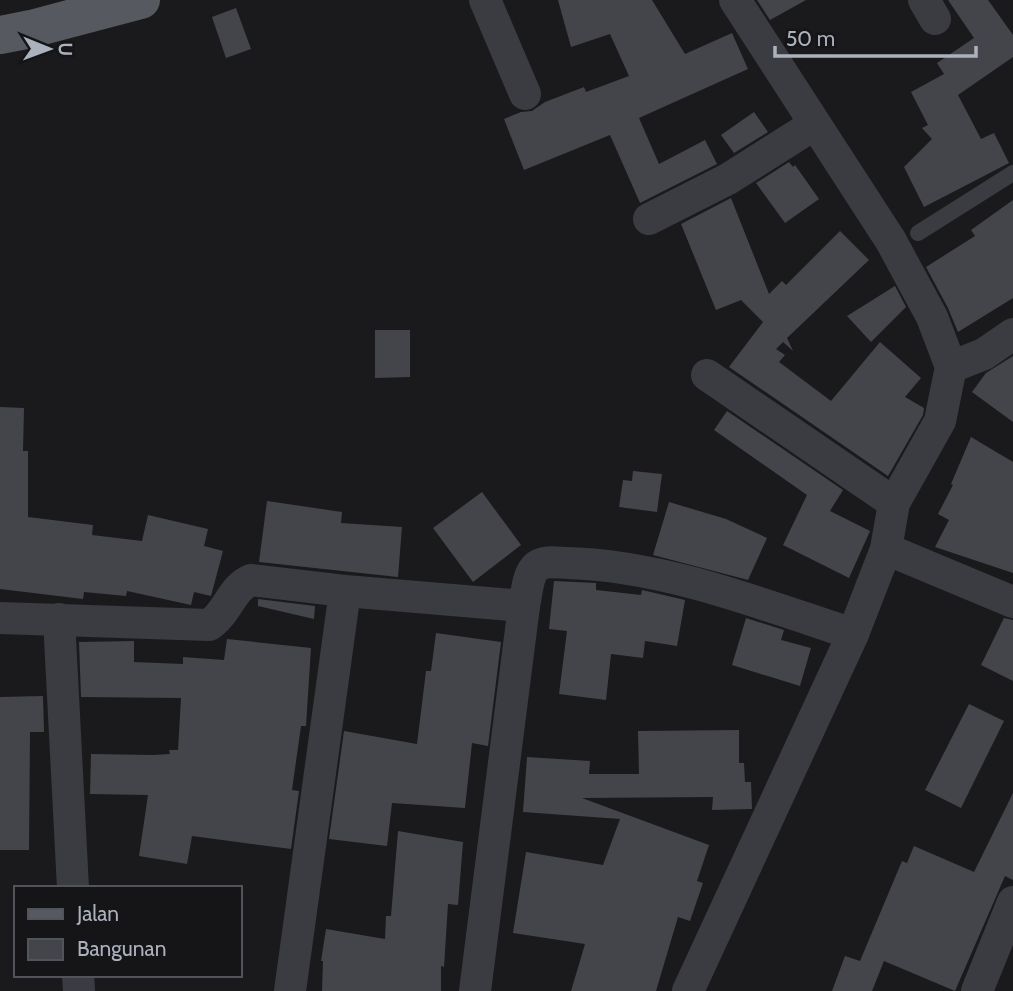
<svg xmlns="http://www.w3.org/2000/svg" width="1013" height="991" viewBox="0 0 1013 991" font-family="Cabin,sans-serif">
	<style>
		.building { fill: #44454a }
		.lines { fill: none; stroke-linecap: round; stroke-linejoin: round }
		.service { stroke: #3b3c42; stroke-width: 16 }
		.minor { stroke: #3b3c42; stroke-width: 32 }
		.primary { stroke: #575961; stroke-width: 38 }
	</style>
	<rect width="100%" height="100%" fill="#1a1a1d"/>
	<g class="building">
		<path d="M558 0H652L685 54 732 33 748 69 639 118 659 164 705 140 717 164 640 203 610 135 524 170 504 119 521 112 532 111 545 102 584 87 586 92 629 76 610 34 571 47Z"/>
		<path d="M757 0H806L770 20Z"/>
		<path d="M948 0H988L1013 35V57L958 95 981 139 994 133 1009 163 924 207 904 167 932 139 922 128 928 125 911 92 944 74 937 63 974 38Z"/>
		<path d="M236 8 251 49 226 58 212 17Z"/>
		<path d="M754 112 768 132 734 153 721 135Z"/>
		<path d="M789 162 793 167 795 165 819 199 785 223 756 183Z"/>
		<path d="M731 198 769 294 782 281 786 285 840 231 869 260 787 338 793 351 783 342 776 349 785 355 779 362 831 401 880 342 921 378 905 397 924 408 923 415 888 476 729 367 763 322 741 300 716 310 681 224Z"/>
		<path d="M1013 200V298L958 332 948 308 926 267 975 236 971 230Z"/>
		<path d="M895 286 906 307 871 342 847 316Z"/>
		<path d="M375 330H410V377L375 378Z"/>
		<path d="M1013 356V422L972 392 986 373Z"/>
		<path d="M0 407 24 408 23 451H28V517L93 525 92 535 142 541 148 515 208 529 204 546 223 551 211 596 194 592 191 605 127 591 126 596 84 592 83 599 0 589Z"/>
		<path d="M727 411 843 490 830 511 870 531 849 578 783 545 807 495 714 430Z"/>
		<path d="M971 437 1013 462V573L935 547 949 520 938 514 953 485 951 484Z"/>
		<path d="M633 471 662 474 657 512 619 507 623 480 632 481Z"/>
		<path d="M482 492 521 545 473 582 433 528Z"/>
		<path d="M267 501 342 512 341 523 402 527 398 577 259 562Z"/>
		<path d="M669 502 726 519 767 538 748 580 653 555Z"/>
		<path d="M554 581 596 583V590L641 595 642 590 685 600 677 646 645 641 643 658 611 654 606 700 559 694 567 631 549 629Z"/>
		<path d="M258 599 315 606 314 619 258 606Z"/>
		<path d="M746 618 784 630 781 640 811 648 800 686 732 665Z"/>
		<path d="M1004 618 1013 620V681L981 665Z"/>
		<path d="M436 633 501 642 488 746 472 743 465 808 392 803 387 846 329 839 344 731 417 744 426 671H431Z"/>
		<path d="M227 639 311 648 306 726H301L292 790 299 791 291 849 192 836 187 864 139 856 148 795 90 794 91 754 154 755 170 754 169 750H178L181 698 81 697 79 642 134 641V662L183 664V657L224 660Z"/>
		<path d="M43 696 44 732H30L29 850H0V697Z"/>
		<path d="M969 704 1004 721 961 808 925 790Z"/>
		<path d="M739 730V763H744L745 782H751L752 809 712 810 713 797 582 798 709 845 697 881 703 883 690 921 678 917 656 991H571L585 944 513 933 526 852 603 865 620 819 523 812 527 757 590 761 589 774H639L638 731Z"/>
		<path d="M1013 793V880L1005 876 955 991 884 961 872 991H832L845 956 860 961 902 861 907 863 914 846 974 872Z"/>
		<path d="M398 831 463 842 458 905 448 904 444 967 441 966V991H322L323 961H321L326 929 385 939 386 916H391Z"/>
	</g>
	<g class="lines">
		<path class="service" d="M918 233 1013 173"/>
		<g class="minor">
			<path d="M485 0 525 94"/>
			<path d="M924 0 935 19"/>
			<path d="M649 219 728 179 815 124"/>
			<path d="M951 367 984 354 1013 334"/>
			<path d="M707 375 894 503"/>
			<path d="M886 549 1013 602"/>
			<path d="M0 618 209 625C227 614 232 587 251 580L345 591 524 606C527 594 527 574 537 566 545 560 559 563 568 563 666 566 761 604 853 634"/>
			<path d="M59 619 73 888"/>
			<path d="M78 975 79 991"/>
			<path d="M290 991 345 591"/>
			<path d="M475 991 524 606"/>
			<path d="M688 991 853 634 886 549 894 503 940 421 951 367 932 317 891 241 735 0"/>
			<path d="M977 991 1013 902"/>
		</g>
		<path class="primary" d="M0 35 31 29 141 0"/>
	</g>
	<rect x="14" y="886" width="228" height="91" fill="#151518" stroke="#51545a" stroke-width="2"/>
	<rect x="28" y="909" width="35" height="10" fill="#575961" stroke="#51545a" stroke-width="2"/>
	<text x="77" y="921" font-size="21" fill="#acb2bd">Jalan</text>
	<rect x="28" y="939" width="35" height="21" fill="#44454a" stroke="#51545a" stroke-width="2"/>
	<text x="77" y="956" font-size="21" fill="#acb2bd">Bangunan</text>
	<g transform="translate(49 49) rotate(91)" stroke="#151518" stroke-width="5" paint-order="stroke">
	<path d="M0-5L12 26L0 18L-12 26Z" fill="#acb2bd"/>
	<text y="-10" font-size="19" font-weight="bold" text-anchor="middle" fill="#acb2bd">U</text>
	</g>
	<path d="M775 46v10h201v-10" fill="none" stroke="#acb2bd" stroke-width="3.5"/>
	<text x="786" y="46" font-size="21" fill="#acb2bd" stroke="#151518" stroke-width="5" paint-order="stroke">50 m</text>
</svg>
